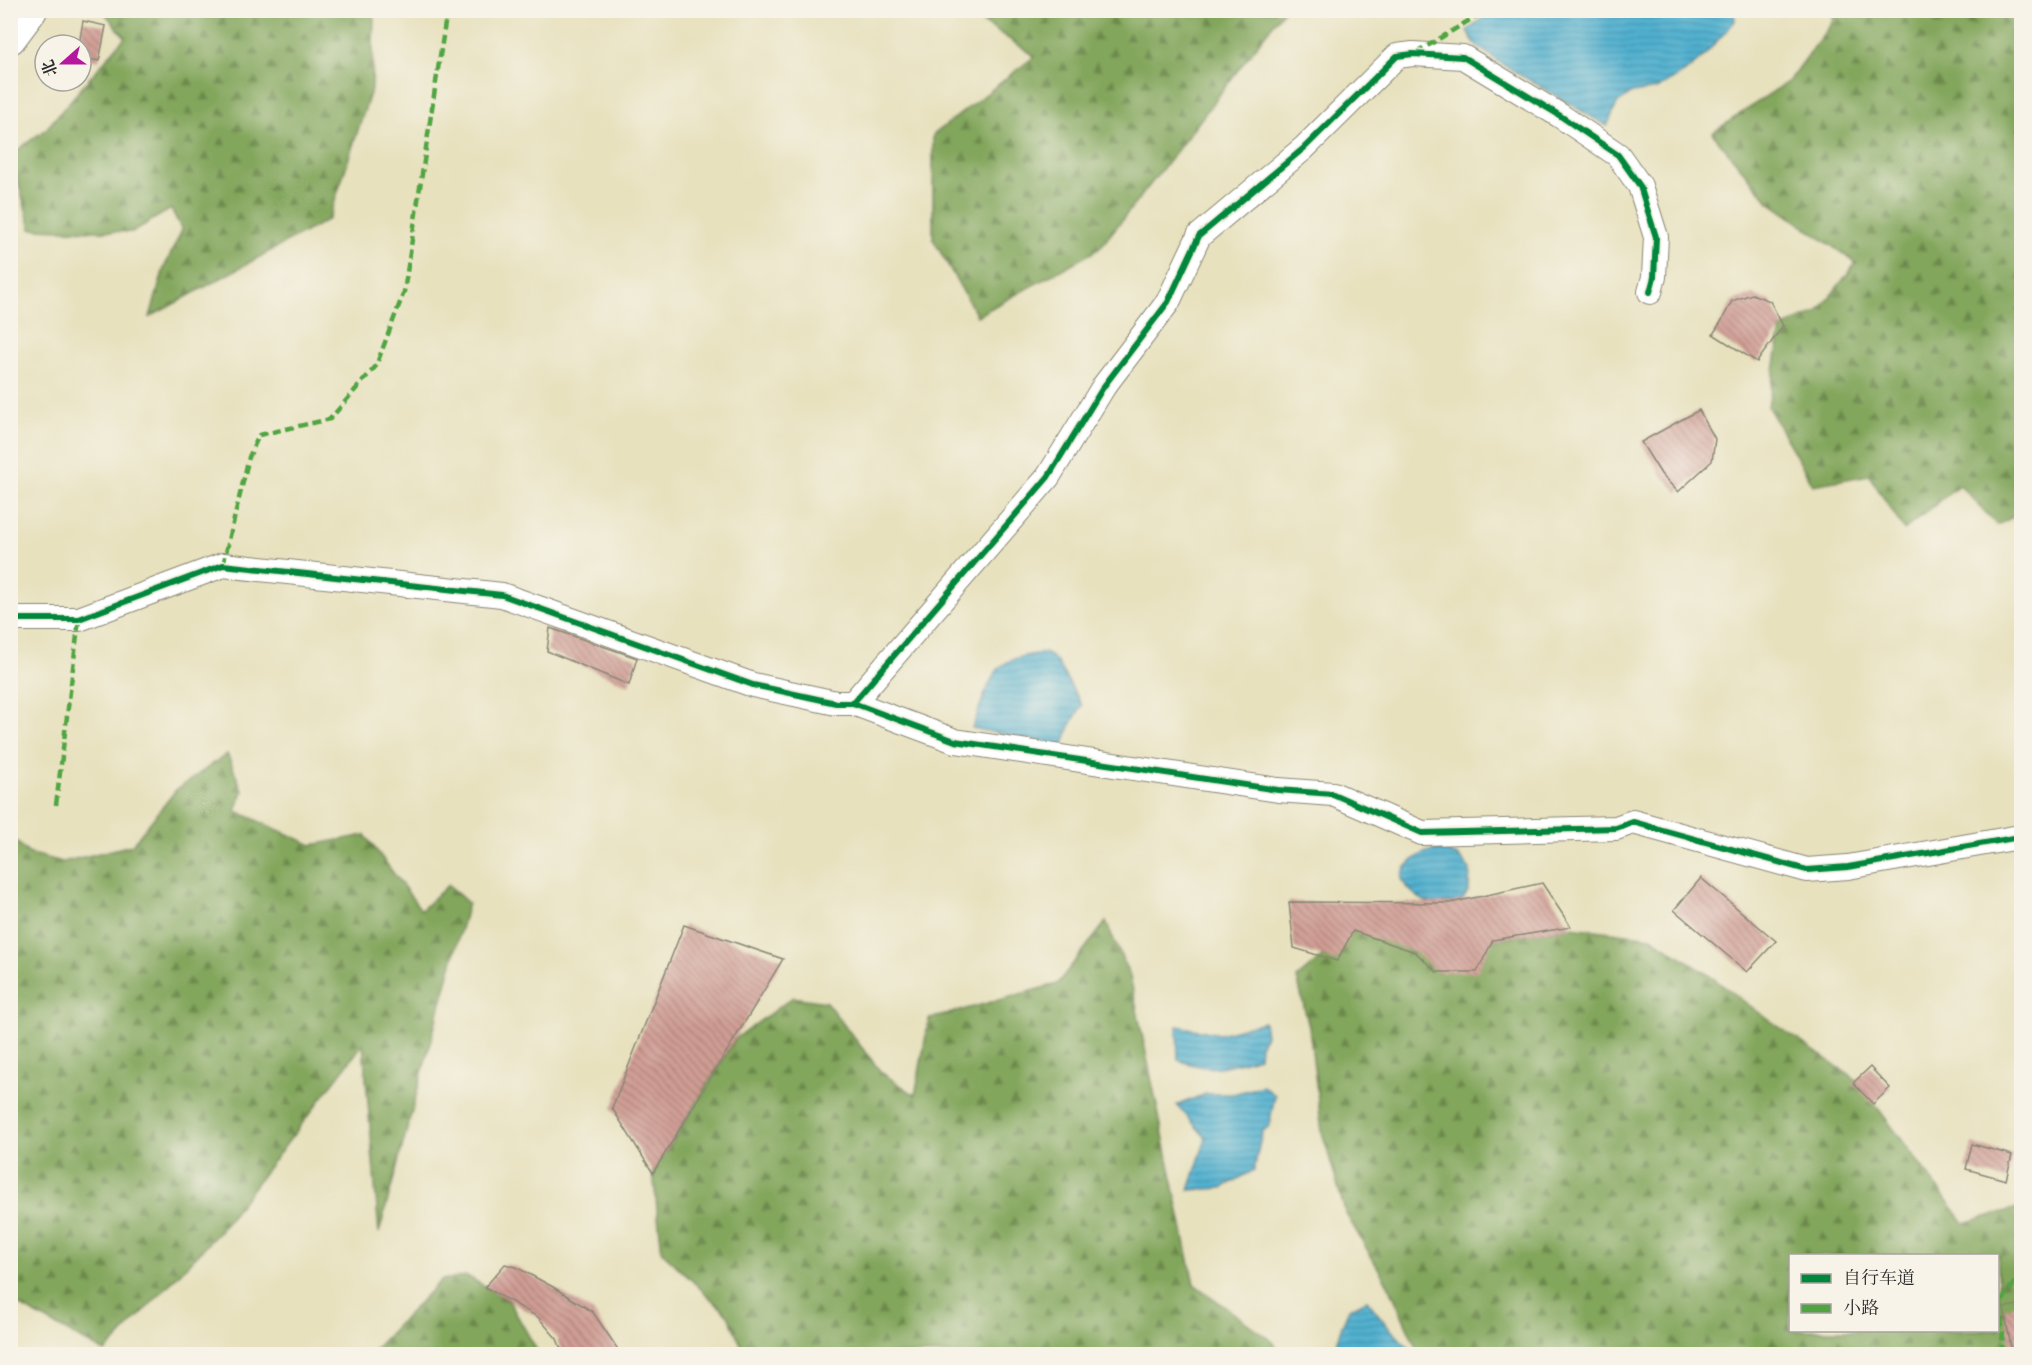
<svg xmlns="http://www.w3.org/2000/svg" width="2032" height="1365" viewBox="0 0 2032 1365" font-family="'Libre Bodoni','Noto Serif SC',serif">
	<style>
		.forest { fill: url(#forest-firs); stroke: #566843; stroke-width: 1.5; fill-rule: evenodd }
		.water { fill: url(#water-rules); stroke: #3e6e7e; stroke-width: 1.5 }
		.building { fill: url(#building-back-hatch) }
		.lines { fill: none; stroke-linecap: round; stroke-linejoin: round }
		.minor-casing { stroke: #898674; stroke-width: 26 }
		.major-casing { stroke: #898674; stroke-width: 34 }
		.minor { stroke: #fff; stroke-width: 24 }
		.major { stroke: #fff; stroke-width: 32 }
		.quiet { stroke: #51a443; stroke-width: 4.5; stroke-dasharray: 9 4.5; stroke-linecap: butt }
		.cycleway-casing { stroke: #f7f3e8; stroke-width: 10 }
		.cycleway { stroke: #00873e; stroke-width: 6 }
	</style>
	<defs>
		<pattern id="forest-firs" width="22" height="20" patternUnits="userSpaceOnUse" patternTransform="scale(1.5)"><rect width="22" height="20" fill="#82a65b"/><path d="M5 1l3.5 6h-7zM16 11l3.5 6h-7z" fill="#6b874b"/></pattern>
		<pattern id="water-rules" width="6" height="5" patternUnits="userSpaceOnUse" patternTransform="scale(1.5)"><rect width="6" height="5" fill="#51b1d0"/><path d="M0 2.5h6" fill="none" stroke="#4390a9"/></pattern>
		<pattern id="building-back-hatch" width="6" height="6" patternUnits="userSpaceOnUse" patternTransform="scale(1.5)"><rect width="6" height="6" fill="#d09d94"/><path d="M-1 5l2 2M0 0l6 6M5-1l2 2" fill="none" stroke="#a98079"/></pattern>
	</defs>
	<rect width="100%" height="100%" fill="#f7f3e8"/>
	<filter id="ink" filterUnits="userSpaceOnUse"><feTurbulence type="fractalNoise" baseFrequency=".0167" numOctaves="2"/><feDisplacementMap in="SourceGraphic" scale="12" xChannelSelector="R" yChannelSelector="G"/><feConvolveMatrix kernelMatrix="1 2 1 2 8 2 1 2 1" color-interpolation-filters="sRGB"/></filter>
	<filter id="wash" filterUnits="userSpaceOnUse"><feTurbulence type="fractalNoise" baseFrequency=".008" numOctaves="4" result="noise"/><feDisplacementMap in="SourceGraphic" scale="24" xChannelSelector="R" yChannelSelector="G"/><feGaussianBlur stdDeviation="1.35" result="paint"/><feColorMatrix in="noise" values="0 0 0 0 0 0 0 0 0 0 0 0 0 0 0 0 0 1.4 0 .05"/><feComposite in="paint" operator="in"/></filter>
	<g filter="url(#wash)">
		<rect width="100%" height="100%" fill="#e7e1be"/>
		<g class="forest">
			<path d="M103 11H374L372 87 329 219 150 317 164 268 182 230 171 209 132 232 31 229 11 155 47 128 125 37Z"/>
			<path d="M966 11H1283L1172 157 1099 249 977 316 933 239V135L1035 56Z"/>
			<path d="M1834 11H2021V513L1997 525 1960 485 1904 530 1869 475 1813 485 1768 407 1781 328 1818 312 1856 263 1769 202 1712 133 1790 80 1832 23Z"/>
			<path d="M227 754 243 791 236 811 312 845 365 835 421 910 448 885 468 903 379 1233 363 1044 219 1232 105 1352 11 1301V836L28 853 63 862 132 845 176 790Z"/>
			<path d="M1106 922 1130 976 1194 1284 1273 1342 1282 1354H745L728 1315 662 1252 653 1173 735 1039 793 997 826 1002 881 1072 915 1095 929 1019 1057 984Z"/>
			<path d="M1571 927 1651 937 1706 973 1769 1020 1857 1080 1964 1223 2021 1207V1354H1419L1390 1288 1346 1214 1322 1132 1309 1027 1297 978 1353 931 1438 932V972L1493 940ZM1790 1256H1998V1330H1790Z"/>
			<path d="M467 1276 509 1301 539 1354H370L441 1280Z"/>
		</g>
		<g class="water">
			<path d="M1492 11 1734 10 1735 21 1702 58 1684 73 1656 89 1632 93 1617 104 1607 126 1502 64 1476 45 1467 31Z"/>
			<path d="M1045 652 1056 661 1082 705 1070 726 1063 747 972 728C980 711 987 676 1004 664 1016 656 1032 655 1045 652Z"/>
			<path d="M1439 849 1458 856 1470 869 1469 890 1462 901C1432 905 1423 907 1402 881 1400 865 1424 850 1439 849Z"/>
			<path d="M1264 1022 1266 1035 1260 1045 1259 1057C1223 1067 1214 1073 1178 1060L1177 1026 1220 1034Z"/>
			<path d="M1263 1086 1275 1095 1269 1126 1262 1132 1254 1170 1222 1188 1189 1190 1206 1138 1177 1105 1206 1094H1233Z"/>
			<path d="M1367 1300 1389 1328 1415 1354H1333L1341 1328 1349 1309Z"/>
		</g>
		<g id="blocks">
			<g class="building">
				<path d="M83 21 106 26 99 61 81 57V45H79Z"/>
				<path d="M1752 294 1770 301 1783 326 1757 362 1713 334 1721 322 1732 301Z"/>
				<path d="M1699 410 1715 439 1712 461 1678 492 1661 474 1641 442Z"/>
				<path d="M550 628 637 658 629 685 547 651Z"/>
				<path d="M1701 878 1776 941 1747 972 1674 910Z"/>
				<path d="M1542 883 1571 927 1493 940 1477 972H1437L1415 952 1353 931 1337 961 1294 948 1289 902 1450 903Z"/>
				<path d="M684 925 783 959 653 1173 612 1108Z"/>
				<path d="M1870 1067 1890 1088 1873 1104 1853 1083Z"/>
				<path d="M1972 1144 2012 1155 2006 1180 1966 1169Z"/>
				<path d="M505 1264 516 1267 553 1287 593 1312 621 1354H563L557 1339 538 1317 485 1287Z"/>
				<path d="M2022 1304V1354H2012L2004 1308Z"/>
			</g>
		</g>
	</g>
	<g filter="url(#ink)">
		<use href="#blocks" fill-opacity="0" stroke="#898674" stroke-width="1.5"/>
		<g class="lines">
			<defs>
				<g id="minor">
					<path d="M10 619H79L223 565 502 595 753 685 836 703H853L955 741 1278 790 1333 794 1422 833 1616 828 1633 822 1807 870 1848 867 2014 838 2022 841"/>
					<path d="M853 703 1048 477 1104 386 1168 302 1199 236 1304 148 1397 56 1413 54 1463 57 1559 115 1618 155 1640 186 1656 237 1654 277 1650 292"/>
				</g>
				<path id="major" d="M10 38 31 10"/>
			</defs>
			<use href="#minor" class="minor-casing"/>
			<use href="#major" class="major-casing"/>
			<use href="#minor" class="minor"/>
			<use href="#major" class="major"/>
			<g class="quiet">
				<path d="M1416 53 1486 10"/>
				<path d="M223 565 249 457 259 435 330 419 376 366 404 292 447 10"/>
				<path d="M56 805 79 619"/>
				<path d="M2001 1354 2003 1330 1999 1314 2003 1300 2013 1285 2022 1260"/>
			</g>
			<defs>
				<g id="cycleway">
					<path d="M10 619H79L223 565 502 595 753 685 836 703H853L955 741 1278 790 1333 794 1422 833 1616 828 1633 822 1807 870 1848 867 2014 838 2022 841"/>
					<path d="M853 703 1048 477 1104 386 1168 302 1199 236 1304 148 1397 56 1413 54 1463 57 1559 115 1618 155 1640 186 1656 237 1654 277 1650 292"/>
				</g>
			</defs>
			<use href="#cycleway" class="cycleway-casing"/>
			<use href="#cycleway" class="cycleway"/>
		</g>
	</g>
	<rect width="2032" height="1365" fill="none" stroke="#f7f3e8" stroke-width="36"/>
	<rect x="1789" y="1254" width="210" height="78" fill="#f7f3e8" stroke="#a5a39c" stroke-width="1.5"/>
	<rect x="1801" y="1274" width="30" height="9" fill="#00873e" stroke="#a5a39c" stroke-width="1.5"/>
	<text x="1843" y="1284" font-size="18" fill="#2b2b2b">自行车道</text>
	<rect x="1801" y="1304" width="30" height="9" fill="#51a443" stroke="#a5a39c" stroke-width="1.5"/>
	<text x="1843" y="1314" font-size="18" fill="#2b2b2b">小路</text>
	<g transform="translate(63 63) rotate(249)"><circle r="28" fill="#f7f3e8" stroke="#a5a39c" stroke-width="1.5"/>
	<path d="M0-4.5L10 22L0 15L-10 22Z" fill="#b5179e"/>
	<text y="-9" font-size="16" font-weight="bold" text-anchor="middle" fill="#2b2b2b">北</text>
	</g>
</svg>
